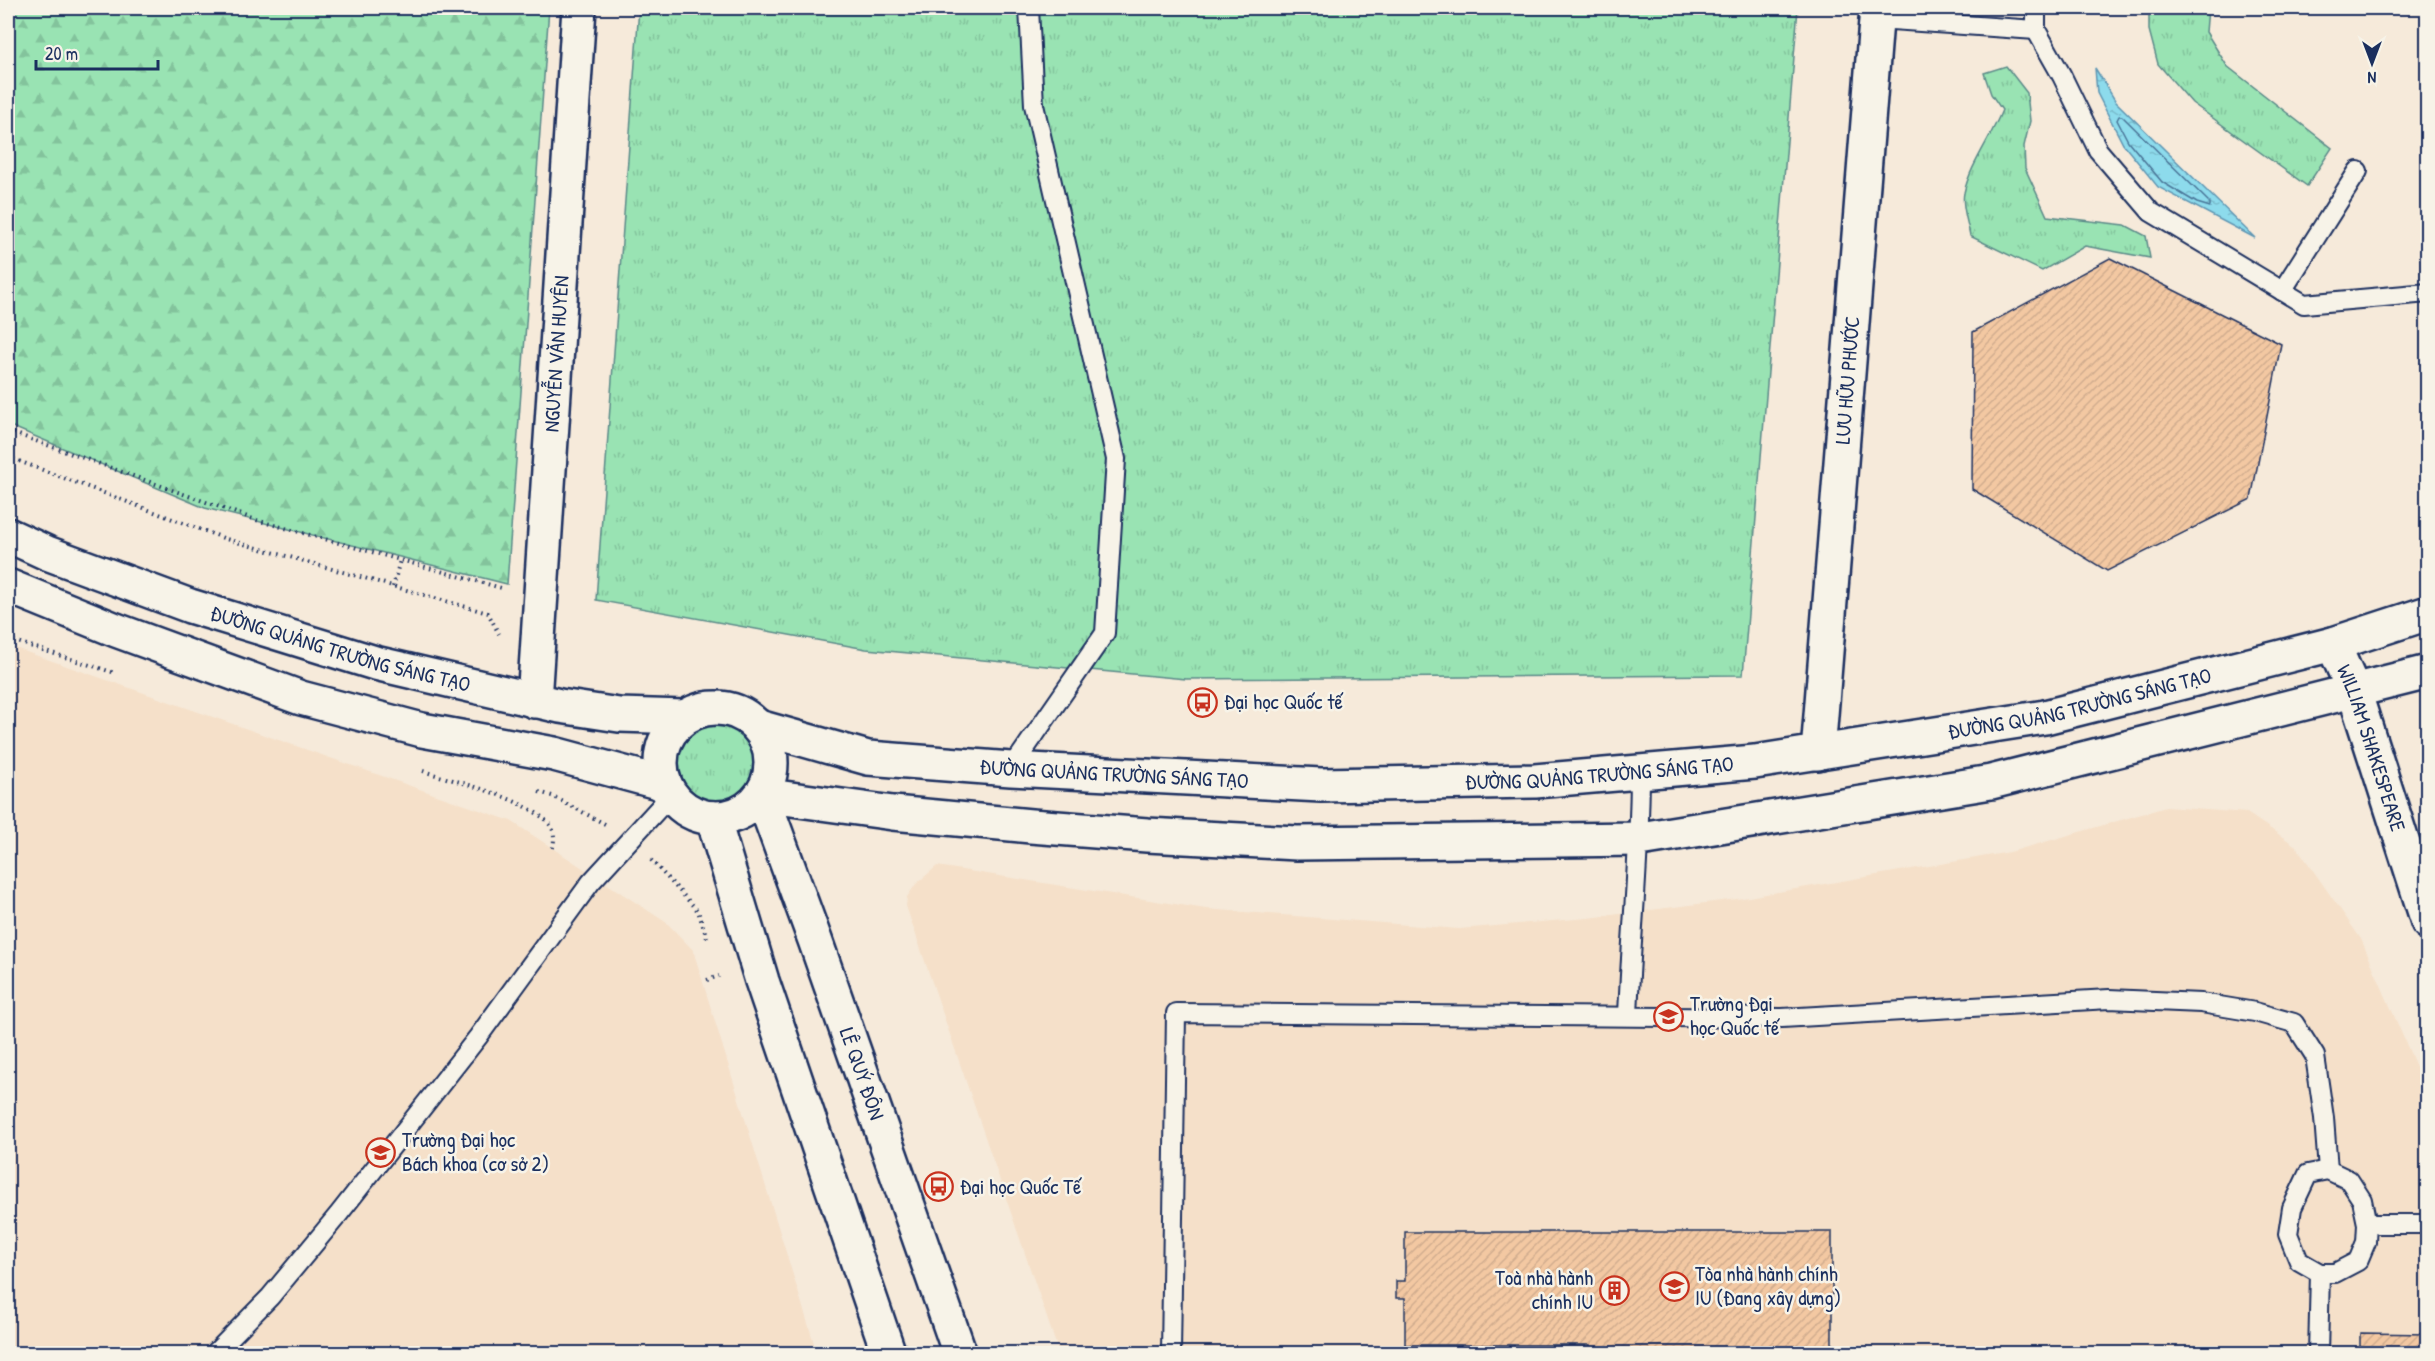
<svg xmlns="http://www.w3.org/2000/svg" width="2435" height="1361" viewBox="0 0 2435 1361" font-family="'Patrick Hand',sans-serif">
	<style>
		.built { fill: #f5e0c9 }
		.grass { fill: url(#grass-tufts); stroke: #5a8988; stroke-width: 1.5 }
		.forest { fill: url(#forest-firs); stroke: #5a8988; stroke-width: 1.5 }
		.water { fill: url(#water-ripples); stroke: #5f96b3; stroke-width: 1.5 }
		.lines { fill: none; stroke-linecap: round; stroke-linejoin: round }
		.shore { stroke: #497497; stroke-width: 1.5 }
		.building { fill: url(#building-hatch); stroke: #1b2f5e; stroke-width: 1.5 }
		.lane-casing { stroke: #1b2f5e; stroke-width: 22 }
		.street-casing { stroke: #1b2f5e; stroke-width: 38 }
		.secondary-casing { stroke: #1b2f5e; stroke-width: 38 }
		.path { stroke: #1b2f5e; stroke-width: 4; stroke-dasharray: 1.5 4.5; stroke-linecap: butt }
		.lane { stroke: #f7f3e8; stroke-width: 18 }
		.street { stroke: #f7f3e8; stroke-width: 33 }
		.secondary { stroke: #f7f3e8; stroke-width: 33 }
		.labels { text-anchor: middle; stroke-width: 5; stroke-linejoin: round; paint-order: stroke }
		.street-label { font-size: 21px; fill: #1b2f5e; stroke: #f7f3e8 }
		.poi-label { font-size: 21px; fill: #1b2f5e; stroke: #f7f3e8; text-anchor: start }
	</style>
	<defs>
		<pattern id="grass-tufts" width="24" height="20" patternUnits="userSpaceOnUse" patternTransform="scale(1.5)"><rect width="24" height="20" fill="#99e3b3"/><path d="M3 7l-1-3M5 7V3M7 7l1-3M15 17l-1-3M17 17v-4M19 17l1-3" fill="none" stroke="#83c39c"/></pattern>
		<pattern id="forest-firs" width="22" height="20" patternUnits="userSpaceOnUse" patternTransform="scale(1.5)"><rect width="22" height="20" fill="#99e3b3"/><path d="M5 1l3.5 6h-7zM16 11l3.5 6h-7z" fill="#83c39c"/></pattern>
		<pattern id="water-ripples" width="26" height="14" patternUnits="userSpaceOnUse" patternTransform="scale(1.5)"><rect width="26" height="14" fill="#8ddbec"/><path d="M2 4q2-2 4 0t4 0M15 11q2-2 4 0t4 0" fill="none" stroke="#79bccd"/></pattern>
		<pattern id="building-hatch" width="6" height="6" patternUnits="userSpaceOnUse" patternTransform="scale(1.5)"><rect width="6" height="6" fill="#f3c8a2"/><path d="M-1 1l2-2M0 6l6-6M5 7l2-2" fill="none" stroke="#d0ac8e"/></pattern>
	</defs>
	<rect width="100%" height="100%" fill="#f6eada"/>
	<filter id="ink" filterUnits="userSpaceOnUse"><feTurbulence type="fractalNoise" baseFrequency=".0167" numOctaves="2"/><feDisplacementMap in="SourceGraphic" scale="12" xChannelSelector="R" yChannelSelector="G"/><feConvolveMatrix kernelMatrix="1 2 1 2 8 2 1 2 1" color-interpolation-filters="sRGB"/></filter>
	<g filter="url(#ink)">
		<g class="built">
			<path d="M8 648H15L511 821 667 923 693 950 817 1353 8 1354Z"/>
			<path d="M2166 807 2247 813 2296 846 2361 939 2427 1092V1353H1059L906 906 907 897 916 884 937 866 1206 909 1459 929 1588 918 1737 899 2010 852Z"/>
		</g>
		<g class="grass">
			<path d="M639 8H1798L1743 675 1186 679 866 649 596 600Z"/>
			<path d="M2149 8H2208L2206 32 2227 66 2332 148 2307 186 2192 103 2158 64 2149 30Z"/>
			<path d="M2006 66 2027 93 2030 121 2024 146 2025 168 2047 216 2125 225 2146 236 2150 258 2085 246 2042 271 1970 236C1968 223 1961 205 1964 193 1970 165 1991 138 2002 110L1991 94 1984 73Z"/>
			<circle cx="716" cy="762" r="45"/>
		</g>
		<path class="forest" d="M8 8H549L507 584 205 508 8 425Z"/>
		<path class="water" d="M2095 68 2116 102 2255 238 2158 187 2123 144 2097 93Z"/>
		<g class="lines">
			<path class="shore" d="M2119 116H2122L2210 203V207L2197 203 2162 182 2128 141 2117 120Z"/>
		</g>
		<g class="building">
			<path d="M2110 258 2281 344 2251 499 2107 571 1972 489 1973 332Z"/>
			<path d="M1405 1232H1832V1348H1781V1354H1590V1345H1405V1298H1396V1281H1405Z"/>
			<path d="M2360 1333 2428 1334V1354H2360Z"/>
		</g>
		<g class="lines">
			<defs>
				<g id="lane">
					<path d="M1877 19 2036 30V8"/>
					<path d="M2036 30 2062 76 2098 150 2151 212 2304 304 2428 293"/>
					<path d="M2282 291 2358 171"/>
					<path d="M1011 769 1105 633 1116 459 1034 105 1029 8"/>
					<path d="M1628 1016C1631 935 1640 854 1640 772"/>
					<path d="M2328 1170 2349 1180 2362 1200 2367 1224 2366 1242 2358 1261 2335 1273H2320L2299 1261 2288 1234 2292 1208 2308 1174Z"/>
					<path d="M2367 1224H2428"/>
					<path d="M214 1354 270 1297 338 1215 478 1037 591 882 671 795"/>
					<path d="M1171 1354 1176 1013 1782 1018 2109 999 2201 1003 2255 1012 2294 1023 2315 1056 2324 1118 2328 1170"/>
					<path d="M2318 1354 2320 1273"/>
				</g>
				<g id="street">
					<path id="s1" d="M534 701 579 8"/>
					<path id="s2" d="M1818 753 1877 8"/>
				</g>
				<g id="secondary">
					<path id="s3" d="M8 535 47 553 190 606 375 663 560 706 619 715 685 717"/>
					<path d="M8 586 116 630 301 698 422 730 554 754 665 784"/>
					<path id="s4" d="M2333 644 2354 691 2428 922"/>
					<circle cx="716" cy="763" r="55"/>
					<path id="s5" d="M759 727 868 758 1011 769 1321 785 1535 781 1755 762 2045 717 2333 644 2428 613"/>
					<path d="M762 795 893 813 1031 826 1147 835 1297 843 1640 839 1991 782 2428 672"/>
					<path id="s6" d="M762 795 815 940 960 1354"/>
					<path d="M713 818 762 981 889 1354"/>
				</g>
			</defs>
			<use href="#lane" class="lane-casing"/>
			<use href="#street" class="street-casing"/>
			<use href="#secondary" class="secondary-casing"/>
			<g class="path">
				<path d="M8 431 256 520 505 589"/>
				<path d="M8 457 226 539 488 613 499 634"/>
				<path d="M393 587 400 560"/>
				<path d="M8 639 115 673"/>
				<path d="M423 771C454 781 530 799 550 825 556 833 554 843 552 852"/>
				<path d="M539 792 552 796 605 824"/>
				<path d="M651 860 698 911 707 938"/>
				<path d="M707 980 719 976"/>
			</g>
			<use href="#lane" class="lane"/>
			<use href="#street" class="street"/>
			<use href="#secondary" class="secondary"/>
		</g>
	</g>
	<defs>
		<symbol id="bus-ring" viewBox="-11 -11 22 22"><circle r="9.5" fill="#f7f3e8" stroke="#c8321e" stroke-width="1.5"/><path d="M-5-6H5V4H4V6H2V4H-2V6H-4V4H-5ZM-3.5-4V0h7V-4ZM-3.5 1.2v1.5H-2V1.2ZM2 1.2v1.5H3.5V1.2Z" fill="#c8321e"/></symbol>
		<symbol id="university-ring" viewBox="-11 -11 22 22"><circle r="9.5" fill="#f7f3e8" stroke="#c8321e" stroke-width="1.5"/><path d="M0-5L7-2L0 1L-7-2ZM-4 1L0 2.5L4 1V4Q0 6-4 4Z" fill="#c8321e"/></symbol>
		<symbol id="building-ring" viewBox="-11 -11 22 22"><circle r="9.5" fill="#f7f3e8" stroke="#c8321e" stroke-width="1.5"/><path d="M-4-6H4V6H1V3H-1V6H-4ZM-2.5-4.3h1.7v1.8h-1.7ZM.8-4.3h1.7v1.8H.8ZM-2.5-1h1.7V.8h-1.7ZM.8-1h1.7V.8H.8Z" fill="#c8321e"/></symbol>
	</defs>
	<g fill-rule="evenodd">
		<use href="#bus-ring" x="1186" y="686" width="33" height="33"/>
		<use href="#university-ring" x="1652" y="1000" width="33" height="33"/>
		<use href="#university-ring" x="364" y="1136" width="33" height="33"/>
		<use href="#bus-ring" x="922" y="1170" width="33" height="33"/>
		<use href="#university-ring" x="1658" y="1270" width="33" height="33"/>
		<use href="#building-ring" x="1598" y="1274" width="33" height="33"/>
	</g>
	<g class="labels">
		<g class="street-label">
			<text dy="7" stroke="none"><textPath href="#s1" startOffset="348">NGUYỄN VĂN HUYÊN</textPath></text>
			<text dy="7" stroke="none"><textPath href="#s2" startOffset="374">LƯU HỮU PHƯỚC</textPath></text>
			<text dy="7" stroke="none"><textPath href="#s3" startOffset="352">ĐƯỜNG QUẢNG TRƯỜNG SÁNG TẠO</textPath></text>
			<text dy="7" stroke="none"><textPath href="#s5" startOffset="1332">ĐƯỜNG QUẢNG TRƯỜNG SÁNG TẠO</textPath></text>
			<text dy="7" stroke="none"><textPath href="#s4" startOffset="111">WILLIAM SHAKESPEARE</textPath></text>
			<text dy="7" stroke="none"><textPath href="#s5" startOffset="846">ĐƯỜNG QUẢNG TRƯỜNG SÁNG TẠO</textPath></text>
			<text dy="7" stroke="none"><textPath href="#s5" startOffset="360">ĐƯỜNG QUẢNG TRƯỜNG SÁNG TẠO</textPath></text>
			<text dy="7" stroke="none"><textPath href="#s6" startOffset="296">LÊ QUÝ ĐÔN</textPath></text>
		</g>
		<g class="poi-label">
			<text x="1224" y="709">Đại học Quốc tế</text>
			<text x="1690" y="1011">Trường Đại<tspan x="1690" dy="24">học Quốc tế</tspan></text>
			<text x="402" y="1147">Trường Đại học<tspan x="402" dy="24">Bách khoa (cơ sở 2)</tspan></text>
			<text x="960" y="1194">Đại học Quốc Tế</text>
			<text x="1695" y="1281">Tòa nhà hành chính<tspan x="1695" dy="24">IU (Đang xây dựng)</tspan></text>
			<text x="1593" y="1285" text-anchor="end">Toà nhà hành<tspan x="1593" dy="24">chính IU</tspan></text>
		</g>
	</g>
	<rect width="2435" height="1361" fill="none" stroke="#f7f3e8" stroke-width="30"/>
	<rect x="15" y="15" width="2405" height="1331" fill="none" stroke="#1b2f5e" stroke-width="2" filter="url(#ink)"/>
	<g transform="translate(2372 63) rotate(180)" stroke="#f7f3e8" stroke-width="4.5" paint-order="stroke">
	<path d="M0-4.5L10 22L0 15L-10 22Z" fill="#1b2f5e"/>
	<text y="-9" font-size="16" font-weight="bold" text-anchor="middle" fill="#1b2f5e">N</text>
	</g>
	<path d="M36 60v9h122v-9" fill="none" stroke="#1b2f5e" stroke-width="3"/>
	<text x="45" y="60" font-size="18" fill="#1b2f5e" stroke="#f7f3e8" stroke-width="4.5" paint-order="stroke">20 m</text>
</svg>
